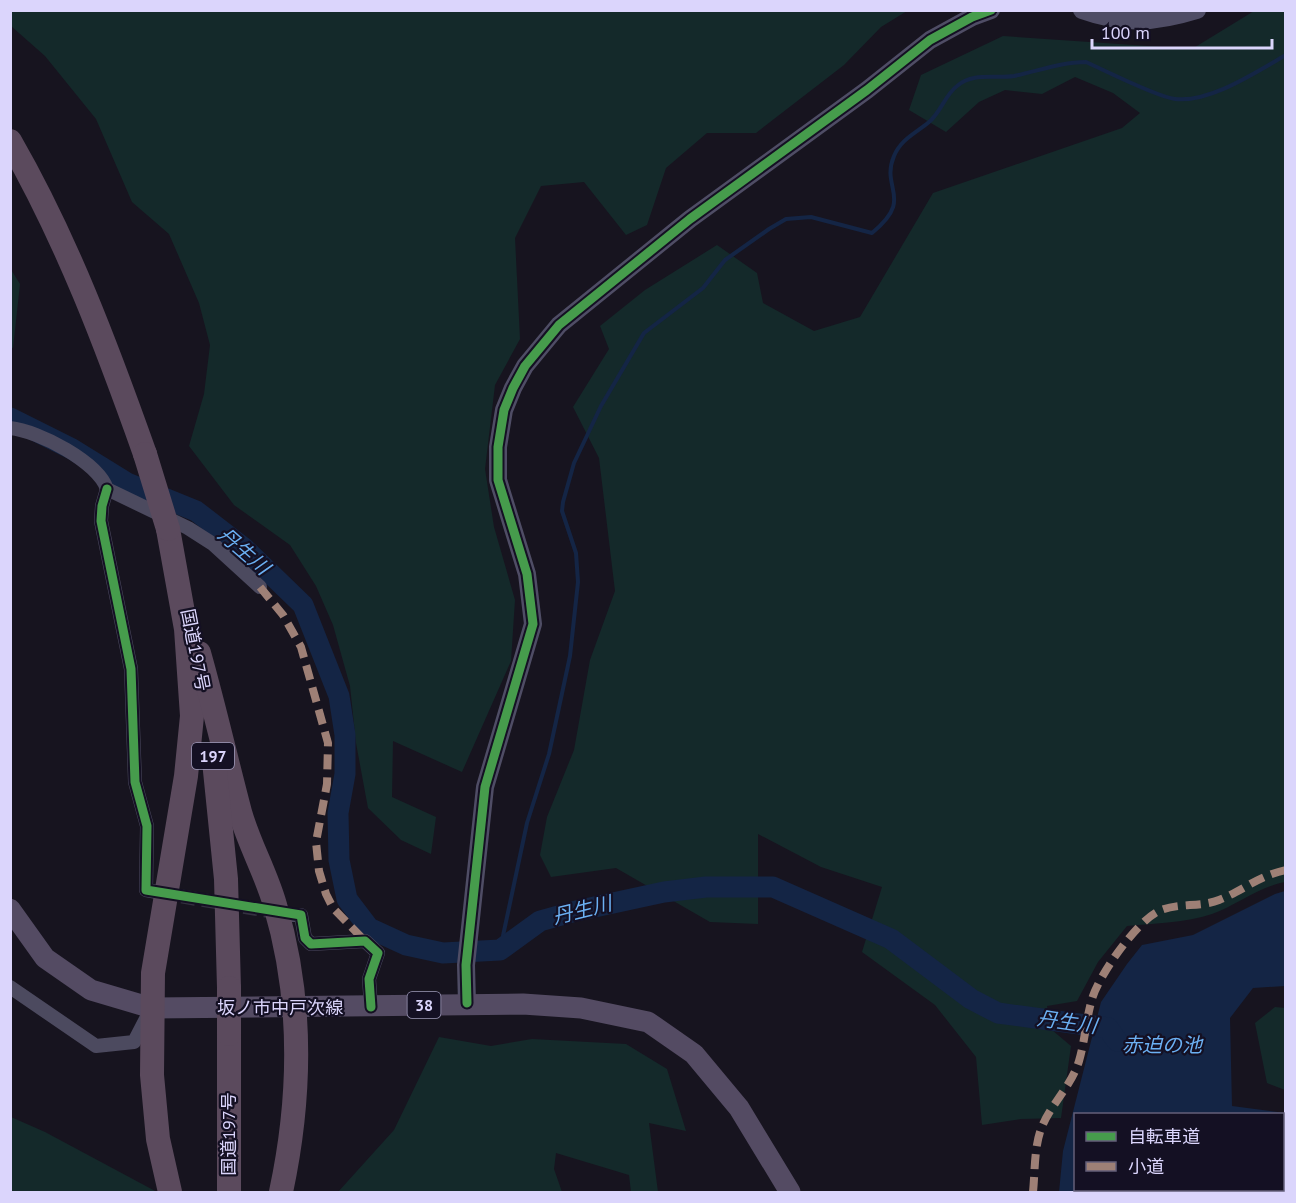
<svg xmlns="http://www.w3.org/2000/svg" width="1296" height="1203" viewBox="0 0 1296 1203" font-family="'PT Sans','Noto Sans JP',sans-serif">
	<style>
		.green { fill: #14292a }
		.water { fill: #142545; fill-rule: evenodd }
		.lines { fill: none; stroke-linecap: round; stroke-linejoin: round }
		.stream { stroke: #142545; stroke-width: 4 }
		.river { stroke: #142545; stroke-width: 21 }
		.street-tunnel { stroke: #343140; stroke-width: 14; stroke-dasharray: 14 7; stroke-linecap: butt }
		.street { stroke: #4c4a5f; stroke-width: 14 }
		.secondary { stroke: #4f4d65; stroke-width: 18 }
		.primary { stroke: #544b63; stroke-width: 21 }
		.highway { stroke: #5b4a5d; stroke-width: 24 }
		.highway-bridge { stroke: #5b4a5d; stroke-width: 24 }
		.quiet { stroke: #9e8076; stroke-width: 8; stroke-dasharray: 15 8; stroke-linecap: butt }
		.cycleway-casing { stroke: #141023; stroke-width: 13 }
		.cycleway { stroke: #469c4c; stroke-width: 9 }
		.labels { text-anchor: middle; stroke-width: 4.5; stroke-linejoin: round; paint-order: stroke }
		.shield { fill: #141023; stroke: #9f9abb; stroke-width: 1.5 }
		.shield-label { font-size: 16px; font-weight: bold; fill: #dbd5fc }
		.street-label { font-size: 18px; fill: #dbd5fc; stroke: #141023 }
		.water-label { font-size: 20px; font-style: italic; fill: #6bb0f3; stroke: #141023 }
	</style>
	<rect width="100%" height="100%" fill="#17141f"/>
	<g class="green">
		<path d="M11 10 907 11 881 27 844 65 756 133H707L666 168 647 225 626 235 584 182 541 186 515 238 520 339 495 385 485 469 494 527 515 600 511 661 462 772 393 741 392 797 436 817 431 854 401 840 368 808 356 743 350 686 333 625 316 586 290 545 234 505 189 446 204 394 210 345 199 303 169 234 132 202 96 119 45 56 11 26Z"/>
		<path d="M1254 11H1286L1285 882C1258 887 1237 905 1212 914 1185 923 1156 923 1127 926L1098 962 1077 1001 1047 1006 1052 1030 1071 1046 1061 1118 1021 1119 982 1125 976 1057 935 1005 862 952 882 887 821 867 758 834V924L710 922 616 868 551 877 540 855 547 817 574 750 590 660 615 591 599 458 573 407 609 349 600 326 645 290 717 245 757 273 763 303 814 331 860 317 933 193 1122 128 1140 113 1113 93 1075 77 1042 94 1005 90 979 102 946 132 909 110 921 75 1003 36 1192 49Z"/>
		<path d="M10 268 20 284 13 348 10 347Z"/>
		<path d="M1275 1007 1285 1008V1090L1267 1083 1255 1023Z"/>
		<path d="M439 1037 491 1046 532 1039 626 1044 667 1069 686 1131 649 1123 658 1192H631L629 1175 556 1153 554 1169 562 1192H338L394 1130Z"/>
		<path d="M11 1117 45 1132 157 1192H11Z"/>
	</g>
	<path class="water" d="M1285 891V986L1253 988 1230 1018 1232 1106 1285 1113V1192H1059L1063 1151 1101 1002 1127 964 1142 945 1193 935 1275 894ZM1076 1114H1282V1190H1076Z"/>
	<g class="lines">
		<path class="stream" d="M500 950 527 823 549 754 570 656 578 582 576 553 562 511 563 502 574 463 601 406 644 333 703 288 725 260 769 229 786 219 811 217 872 233C915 198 880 189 894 156 901 139 916 133 929 122 941 112 945 95 957 86 973 72 995 79 1014 76 1038 71 1061 62 1086 62 1106 71 1157 97 1175 99 1210 103 1256 72 1286 55"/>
		<path class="river" d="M10 418 72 449 127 483 196 511 244 548 303 605 339 696 345 735V774L338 813 339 860 347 899 369 928 406 945 443 953 500 950 540 921 576 911 664 892 706 887H773L891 939 971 999 998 1013 1108 1028 1117 1041"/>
		<path class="street-tunnel" d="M161 893 281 913"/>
		<g class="street">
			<path d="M10 428C39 431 98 462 107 489L188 528 213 544 260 587"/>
			<path d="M107 489 102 506 101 521 131 669 135 782 147 826 146 890 157 892"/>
			<path d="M289 915H301L305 938 311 944 365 941 378 953 369 979 371 1007"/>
			<path d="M10 987 96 1046 134 1042 149 1013"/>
		</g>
		<g class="secondary">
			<path d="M1082 10C1124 25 1155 23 1197 10"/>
			<path d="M467 1003 466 965 485 787 533 624 527 574 498 480V447L504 410 513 388 525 366 559 325 690 219 867 90 930 40 972 17 991 10"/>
		</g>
		<path class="primary" d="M10 909 45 958 91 990 152 1008 523 1004 581 1008 648 1022 694 1054 739 1108 790 1192"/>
		<g class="highway">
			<path d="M10 141C67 240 107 347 145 454"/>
			<path d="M168 529 186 629 192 716 186 776 153 973 152 1075 158 1139 170 1192"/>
			<path d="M199 653C214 706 226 759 240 812 249 844 266 873 275 905 303 999 301 1098 281 1192"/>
			<path d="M214 761 226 879 229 988"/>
			<path d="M229 1034V1192"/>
		</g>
		<g class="highway-bridge">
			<path d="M145 454 168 529"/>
			<path d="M229 988V1034"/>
		</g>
		<g class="quiet">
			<path d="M260 587 283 615 301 647 328 743 327 784 316 842 319 871 326 894 333 908 365 941"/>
			<path d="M1033 1192C1035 1173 1034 1148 1041 1129 1050 1105 1071 1087 1079 1061 1085 1041 1086 1019 1092 999 1099 975 1135 924 1157 912 1176 902 1199 908 1219 900 1244 890 1258 876 1286 870"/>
		</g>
		<defs>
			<g id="cycleway">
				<path d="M107 489 102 506 101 521 131 669 135 782 147 826 146 890 301 915 305 938 311 944 365 941 378 953 369 979 371 1007"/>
				<path d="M467 1003 466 965 485 787 533 624 527 574 498 480V447L504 410 513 388 525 366 559 325 690 219 867 90 930 40 972 17 991 10"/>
			</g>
		</defs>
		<use href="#cycleway" class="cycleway-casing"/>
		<use href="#cycleway" class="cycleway"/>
	</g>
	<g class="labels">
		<g class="shield">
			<rect x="192" y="743" width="42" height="26" rx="4.5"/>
			<rect x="407.5" y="992" width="33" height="26" rx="4.5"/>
		</g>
		<g class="shield-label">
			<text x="213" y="762">197</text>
			<text x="424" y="1011">38</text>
		</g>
		<g class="street-label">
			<text transform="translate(195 650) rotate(79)" y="6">国道197号</text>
			<text x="280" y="1014">坂ノ市中戸次線</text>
			<text transform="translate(229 1134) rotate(-90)" y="6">国道197号</text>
		</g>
		<g class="water-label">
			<text transform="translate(244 551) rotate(41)" y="7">丹生川</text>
			<text transform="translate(582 910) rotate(-14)" y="7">丹生川</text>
			<text transform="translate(1067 1022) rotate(8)" y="7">丹生川</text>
			<text x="1162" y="1052">赤迫の池</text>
		</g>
	</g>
	<rect width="1296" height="1203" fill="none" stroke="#dbd5fc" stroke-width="24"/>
	<rect x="1074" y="1113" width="210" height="78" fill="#141023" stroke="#645f7a" stroke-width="1.5"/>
	<rect x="1086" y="1132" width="30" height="9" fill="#469c4c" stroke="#645f7a" stroke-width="1.5"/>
	<text x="1128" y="1143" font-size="18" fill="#dbd5fc">自転車道</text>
	<rect x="1086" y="1162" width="30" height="9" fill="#9e8076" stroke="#645f7a" stroke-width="1.5"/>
	<text x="1128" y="1173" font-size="18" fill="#dbd5fc">小道</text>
	<path d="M1092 39v9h180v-9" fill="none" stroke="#dbd5fc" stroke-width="3"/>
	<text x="1101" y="39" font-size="18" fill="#dbd5fc" stroke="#141023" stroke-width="4.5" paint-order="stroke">100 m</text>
</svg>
